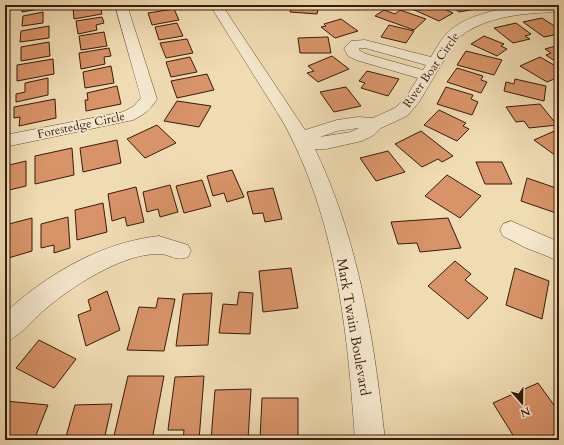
<svg xmlns="http://www.w3.org/2000/svg" width="564" height="445" viewBox="0 0 564 445" font-family="Cardo,serif">
	<style>
		.building { fill: #d89368; stroke: #371b0b }
		.lines { fill: none; stroke-linecap: round; stroke-linejoin: round }
		.minor-casing { stroke: #654b35; stroke-width: 1 }
		.minor { fill: #f5e8ce; fill-rule: evenodd }
		.labels { text-anchor: middle; stroke-width: 3.5; stroke-linejoin: round; paint-order: stroke }
		.far-street-label { font-size: 12px; fill: #371b0b; stroke: #f5e8ce }
		.street-label { font-size: 14px; fill: #371b0b; stroke: #f5e8ce }
	</style>
	<rect width="100%" height="100%" fill="#f0dcb3"/>
	<filter id="stains"><feTurbulence type="fractalNoise" baseFrequency=".005" numOctaves="4"/><feColorMatrix values="0 0 0 0 .2 0 0 0 0 .09 0 0 0 0 .02 0 0 0 .5 -.17"/></filter>
	<radialGradient id="worn" r=".72"><stop offset=".6" stop-color="#630" stop-opacity="0"/><stop offset="1" stop-color="#630" stop-opacity=".3"/></radialGradient>
	<g class="building">
		<path d="M22 5H45V8L22 12Z"/>
		<path d="M87 5H100L102 14 74 19 73 7Z"/>
		<path d="M148 5H172V6L150 9Z"/>
		<path d="M292 5H319L317 14 290 12Z"/>
		<path d="M330 5H356L358 6 341 9 338 6 332 7Z"/>
		<path d="M416 5H435L453 13 439 21 410 8Z"/>
		<path d="M450 5H477L481 8 459 12Z"/>
		<path d="M174 9 179 20 152 25 148 13Z"/>
		<path d="M384 10 395 14 400 10 426 19 414 30 375 16Z"/>
		<path d="M43 12V23L22 26 23 16Z"/>
		<path d="M102 17 104 23 96 25 97 30 78 34 76 21Z"/>
		<path d="M542 18 559 29V34L544 37 523 22Z"/>
		<path d="M341 19 358 31 335 38 321 27 326 26 324 24Z"/>
		<path d="M177 23 183 36 159 40 155 27Z"/>
		<path d="M516 23 531 34 525 36 530 39 513 43 494 28Z"/>
		<path d="M389 25 414 31 406 43 381 37Z"/>
		<path d="M49 26V38L20 42 21 31Z"/>
		<path d="M104 32 107 46 81 50 79 36Z"/>
		<path d="M484 36 504 44 501 46 507 49 497 56 471 44Z"/>
		<path d="M328 37 331 53H300L298 38Z"/>
		<path d="M187 39 193 53 166 58 160 43Z"/>
		<path d="M49 42 50 56 21 61V47Z"/>
		<path d="M559 45V64L546 55 551 53 545 49Z"/>
		<path d="M109 48 111 56 104 57 105 64 81 69 79 53Z"/>
		<path d="M466 51 502 60 494 75 457 65Z"/>
		<path d="M332 56 349 69 318 82 307 73 314 71 308 66Z"/>
		<path d="M190 57 197 72 171 77 166 62Z"/>
		<path d="M540 57 559 68V77L547 82 520 66Z"/>
		<path d="M53 59 54 74 17 81V65Z"/>
		<path d="M111 66 114 83 85 88 83 72Z"/>
		<path d="M457 68 483 76 481 80 487 82 481 93 447 82Z"/>
		<path d="M367 71 399 79 388 96 361 88 365 83 359 81Z"/>
		<path d="M207 74 214 90 177 98 171 81Z"/>
		<path d="M48 78V95L16 102V94L25 92V83Z"/>
		<path d="M515 79 546 86 544 101 504 91 506 82 514 84Z"/>
		<path d="M117 86 121 104 86 111 85 100H88L87 93Z"/>
		<path d="M346 87 361 106 334 112 320 92Z"/>
		<path d="M446 87 473 95 471 99 478 102 472 115 437 104Z"/>
		<path d="M55 99 56 118 19 126 20 117 14 118V107Z"/>
		<path d="M177 101 211 106 199 127 164 121Z"/>
		<path d="M540 104 557 125 529 128 524 121 516 122 506 107Z"/>
		<path d="M439 110 466 123 463 126 469 129 457 141 424 125Z"/>
		<path d="M157 125 176 143 145 158 127 139Z"/>
		<path d="M559 129V158L534 140Z"/>
		<path d="M421 131 453 156 442 162 438 159 422 167 395 144Z"/>
		<path d="M117 140 121 163 83 172 80 148Z"/>
		<path d="M72 148 74 175 35 184V156Z"/>
		<path d="M388 151 405 172 376 181 360 158Z"/>
		<path d="M26 161V186L5 191V166Z"/>
		<path d="M476 162H502L512 184H485Z"/>
		<path d="M232 170 244 197 227 202 224 193 213 196 207 176Z"/>
		<path d="M447 175 481 196 460 218 425 196Z"/>
		<path d="M527 178 559 189V214L521 201Z"/>
		<path d="M202 180 211 206 184 213 176 186Z"/>
		<path d="M170 185 178 212 160 217 158 209 147 212 143 192Z"/>
		<path d="M136 187 144 222 127 226 125 217 112 221 108 194Z"/>
		<path d="M273 188 282 219 265 222 263 213 253 214 247 192Z"/>
		<path d="M103 203 107 232 77 240 75 210Z"/>
		<path d="M68 217 70 248 54 253V245L41 248V224Z"/>
		<path d="M32 218V251L5 259V225Z"/>
		<path d="M448 218 461 248 420 252 417 243 398 244 391 222Z"/>
		<path d="M455 261 471 274 465 280 488 298 468 319 428 286Z"/>
		<path d="M291 268 298 308 263 312 259 271Z"/>
		<path d="M515 268 549 281 542 319 506 305Z"/>
		<path d="M107 291 120 330 86 346 78 315 91 310 88 300Z"/>
		<path d="M239 292 253 293 250 334 219 333 223 304 237 305Z"/>
		<path d="M212 293 208 345 176 346 183 294Z"/>
		<path d="M158 298 175 299 164 351 127 350 139 307 156 308Z"/>
		<path d="M39 340 76 359 54 388 16 368Z"/>
		<path d="M128 376H164L152 440H113Z"/>
		<path d="M204 376 199 440H183L184 430H168L175 377Z"/>
		<path d="M538 383 559 412V432L542 440H516L493 403Z"/>
		<path d="M251 389 248 440H211L215 390Z"/>
		<path d="M262 398H298V440H260Z"/>
		<path d="M5 401 48 405 34 440H5Z"/>
		<path d="M112 404 104 440H65L75 405Z"/>
	</g>
	<g class="lines">
		<defs>
			<g id="minor">
				<path d="M115 5H127L157 99C150 110 145 114 133 120L5 147V135L123 112 134 106 141 98Z"/>
				<path d="M210 5H222L305 130 337 120 358 117 373 118 395 108 405 99 418 78 356 60 348 56 344 48 351 41 365 40 431 57C437 47 443 35 453 28 479 8 528 5 559 5V12C524 13 482 16 456 40L419 102 407 116 381 128 374 135 362 141 326 149H315C359 241 374 340 385 440H355C348 338 338 233 292 139 283 120 271 103 260 85 243 58 226 31 210 5ZM359 48H365L426 65 423 70 366 54 359 50ZM359 128 351 132 320 137 337 131Z"/>
				<path d="M511 221 559 242V261L524 247 503 236 500 230 503 224Z"/>
				<path d="M159 236 188 245 191 251 188 257C175 262 171 254 159 254 140 254 122 261 106 269 83 280 62 295 43 311 31 322 20 336 5 342V313C47 274 102 242 159 236Z"/>
			</g>
		</defs>
		<use href="#minor" class="minor-casing"/>
		<use href="#minor" class="minor"/>
	</g>
	<g class="labels">
		<g class="far-street-label">
			<text transform="translate(431 70) rotate(-55)" y="4">River Boat Circle</text>
			<text transform="translate(81 125) rotate(-12)" y="4">Forestedge Circle</text>
		</g>
		<g class="street-label">
			<text transform="translate(354 327) rotate(80)" y="5">Mark Twain Boulevard</text>
		</g>
	</g>
	<rect width="564" height="445" fill="none" stroke="#f0dcb3" stroke-width="20"/>
	<rect x="6" y="6" width="552" height="433" fill="none" stroke="#371b0b" stroke-width="2"/>
	<rect x="10" y="10" width="544" height="425" fill="none" stroke="#371b0b"/>
	<g transform="translate(522 403) rotate(160)" stroke="#f5e8ce" stroke-width="3" paint-order="stroke">
	<path d="M0-3L7 15L0 10L-7 15Z" fill="#371b0b"/>
	<text y="-6" font-size="11" font-weight="bold" text-anchor="middle" fill="#371b0b">N</text>
	</g>
	<rect width="100%" height="100%" filter="url(#stains)"/>
	<rect width="100%" height="100%" fill="url(#worn)"/>
</svg>
